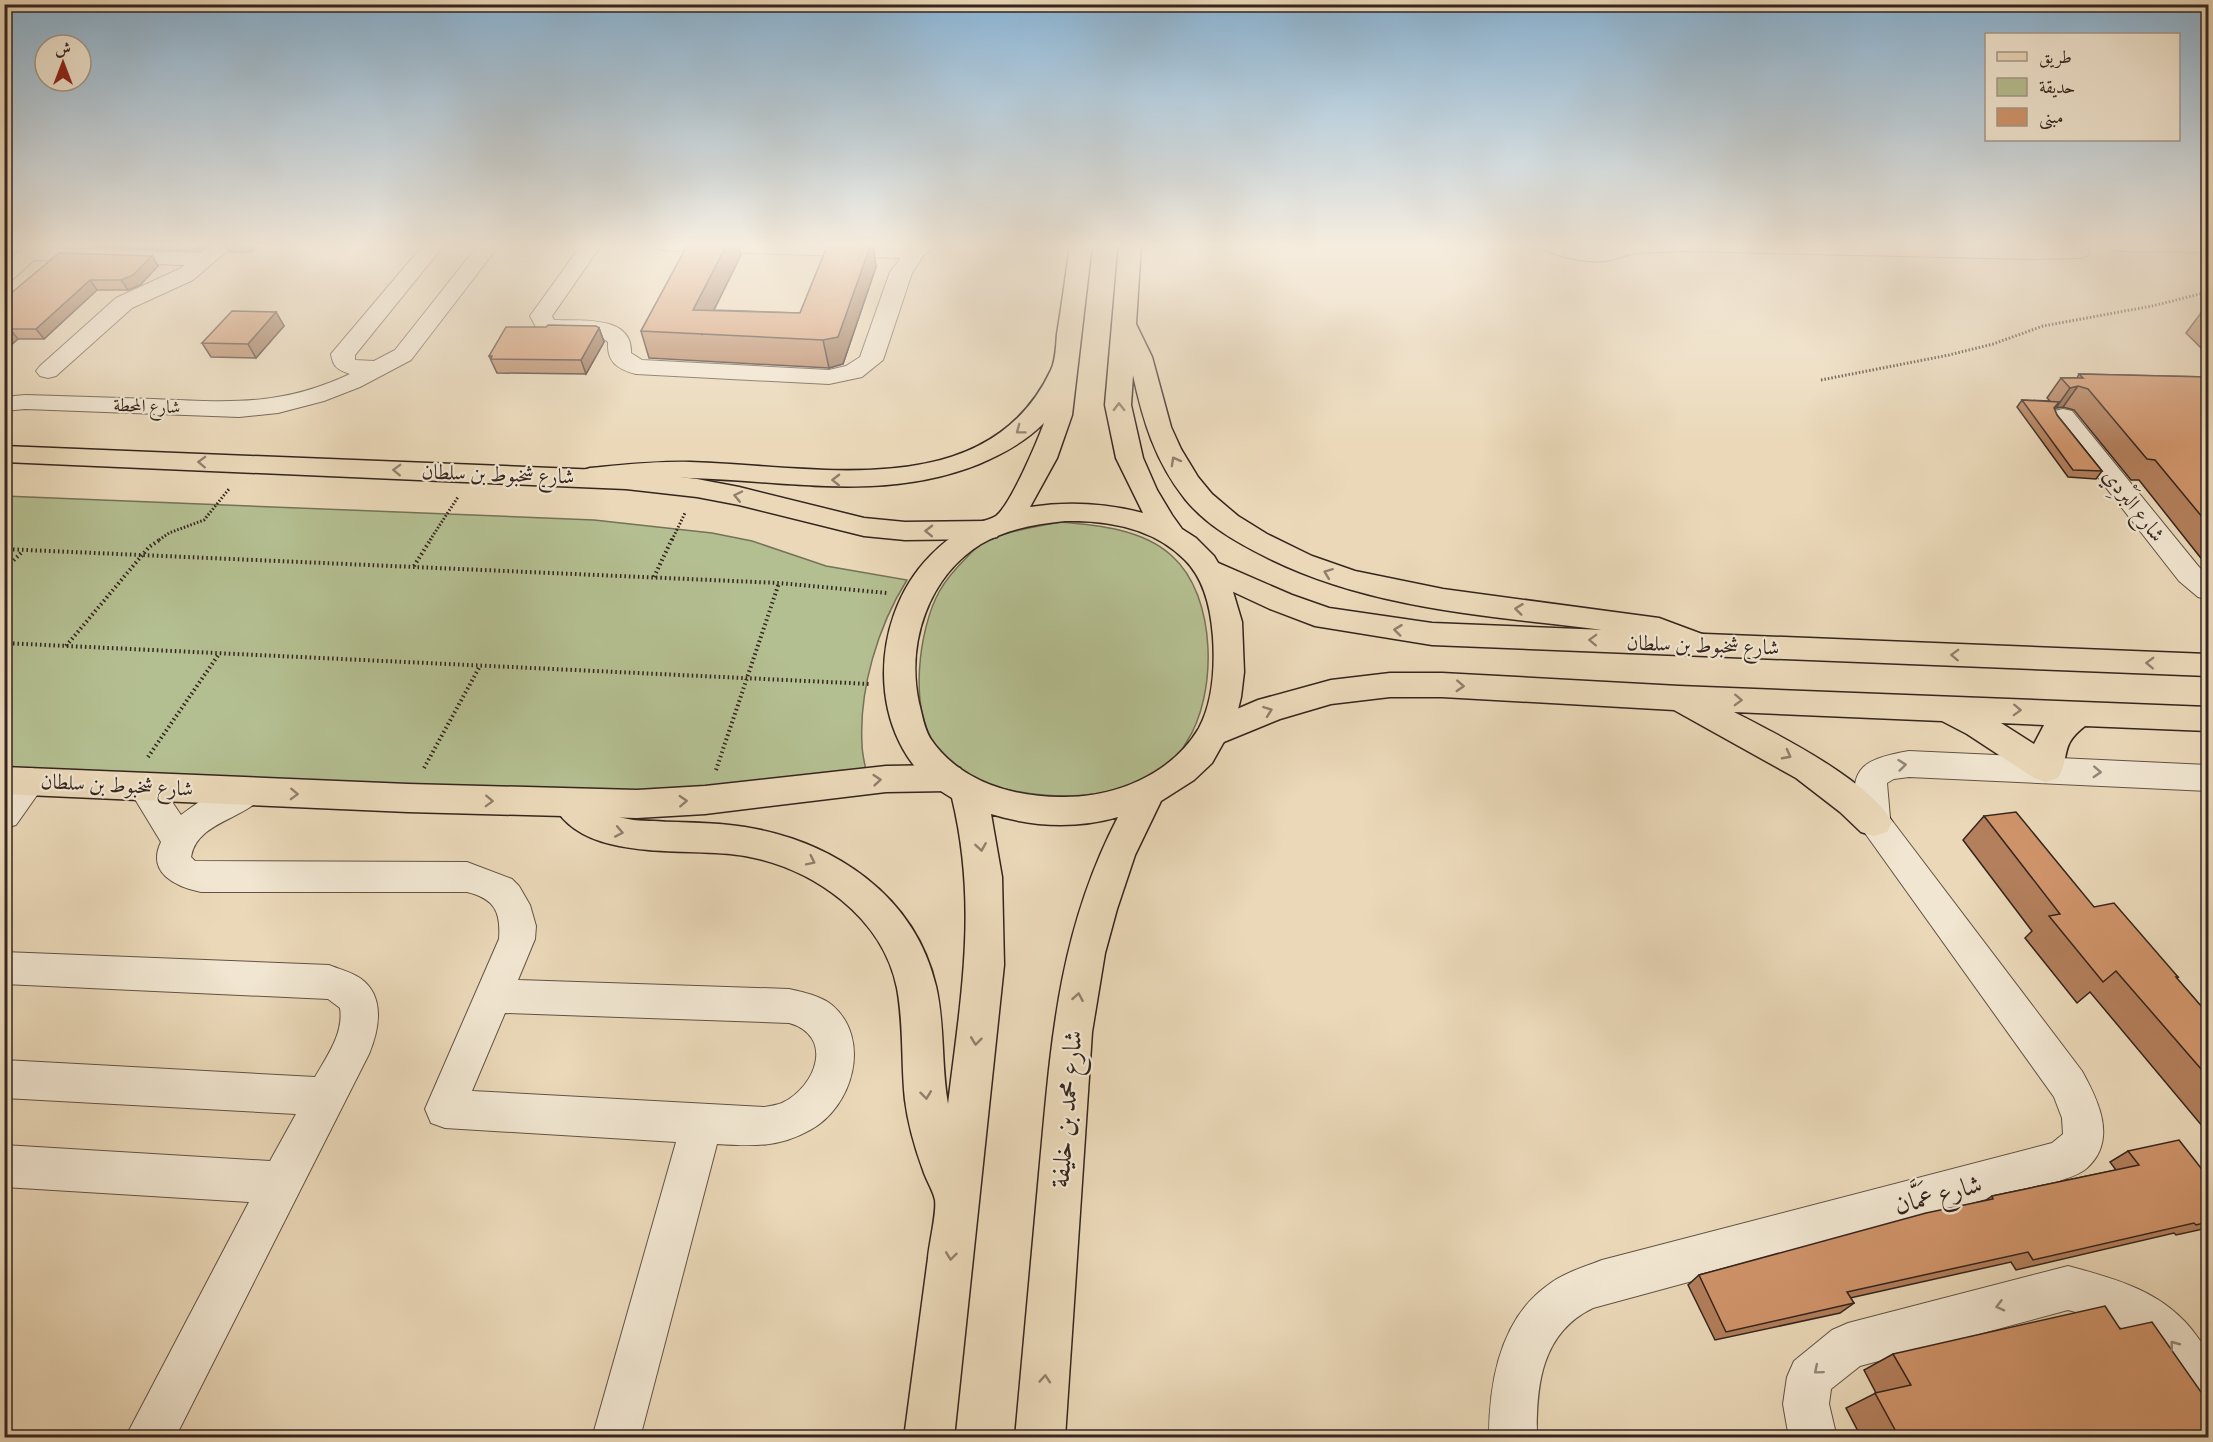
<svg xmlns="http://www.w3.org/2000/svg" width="2213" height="1442" viewBox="0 0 2213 1442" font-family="'EB Garamond',Amiri,serif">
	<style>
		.green { fill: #b4bf91; stroke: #747258; stroke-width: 1.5 }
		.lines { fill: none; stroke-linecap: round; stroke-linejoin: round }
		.minor-casing { stroke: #625245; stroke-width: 2 }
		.major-casing { stroke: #35251f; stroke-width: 3 }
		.highway-casing { stroke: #35251f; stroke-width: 3 }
		.path-far1 { stroke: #35251f; stroke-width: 3; stroke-dasharray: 1.5 2; stroke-linecap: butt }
		.path { stroke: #35251f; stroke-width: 4; stroke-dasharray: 1.5 3; stroke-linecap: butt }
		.minor { fill: #f1e6d1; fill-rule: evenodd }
		.major { fill: #ead8b8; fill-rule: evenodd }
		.highway { fill: #ead8b8; fill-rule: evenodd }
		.wall { fill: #b37f5c; stroke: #35251f; stroke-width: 1.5 }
		.shaded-wall { fill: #92684b; stroke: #35251f; stroke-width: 1.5 }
		.building { fill: #d0946b; stroke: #35251f; stroke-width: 1.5 }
		.oneway { stroke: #907e6c }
		.oneway2 { stroke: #938678 }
		.labels { text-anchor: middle; stroke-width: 4.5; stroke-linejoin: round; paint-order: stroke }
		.far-street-label { font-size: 18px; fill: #35251f; stroke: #f1e6d1 }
		.street-label { font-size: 21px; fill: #35251f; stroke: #f1e6d1 }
		.near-street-label { font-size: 26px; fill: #35251f; stroke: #f1e6d1 }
	</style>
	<rect width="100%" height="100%" fill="#ead8b8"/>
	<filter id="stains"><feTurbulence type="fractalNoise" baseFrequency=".00333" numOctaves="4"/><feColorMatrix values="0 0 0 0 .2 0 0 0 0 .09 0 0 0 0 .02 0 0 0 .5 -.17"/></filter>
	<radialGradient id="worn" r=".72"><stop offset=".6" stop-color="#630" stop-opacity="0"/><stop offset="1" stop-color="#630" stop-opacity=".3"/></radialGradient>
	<g class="green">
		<path d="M4 496 594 520 712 533 752 541 826 566 907 580C878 626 859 689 862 744 862 756 866 768 868 780L679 801 5 771Z"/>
		<path d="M1060 522C1097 525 1143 529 1172 556 1217 596 1218 695 1186 743 1182 749 1178 757 1173 761 1136 790 1090 799 1044 795 997 791 967 781 936 745 908 711 919 628 939 592 946 579 958 566 968 556 972 552 976 547 981 544 1005 531 1034 527 1060 522Z"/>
	</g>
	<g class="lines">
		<defs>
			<g id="minor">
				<path d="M29 244H51L48 248 201 253 212 244H235L193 280 132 308 56 376 48 378 40 376 36 371 40 366 116 298 177 270 185 265 34 260 12 280 4 281V264Z"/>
				<path d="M424 244H445L355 355V360L374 361 395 350 479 244H500L411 360 360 387 324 401 278 413 239 417 25 409 4 411V397L25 395C68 396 111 398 153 399 228 402 280 407 350 374 338 370 333 367 331 354Z"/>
				<path d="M582 244H602L552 316 554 320C581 321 633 315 631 353L642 360 829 370 846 366 860 357 890 272 901 258 663 250 656 248 653 244H937L923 256 912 273 883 360 862 377 829 384 636 374C617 369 607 362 608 342 592 327 559 336 538 331L530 316Z"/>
				<path d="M1539 244H1567L1603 249 1619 244 2079 246 2086 248 2090 252 2086 256 2079 258 2032 259 1684 251C1668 252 1652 252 1637 253 1626 254 1616 260 1605 261 1590 263 1547 257 1539 244Z"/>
				<path d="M2107 244H2208V252L2117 251 2110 249Z"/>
				<path d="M2063 409 2072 411 2199 567 2208 575V600L2198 597 2179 581 2054 421 2051 416 2054 411Z"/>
				<path d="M1909 751 2208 765V791L1909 777 1894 779 1887 783 1890 818 2082 1071C2098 1100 2118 1140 2087 1168 2079 1175 2067 1178 2057 1182L1593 1308C1541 1333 1536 1386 1537 1438H1489C1489 1382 1500 1319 1548 1285 1563 1273 1584 1267 1602 1260L2052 1143 2063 1134 2062 1118 2054 1097 1857 822C1849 770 1857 760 1909 751Z"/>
				<path d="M31 768 43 772 47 781 16 825 4 828C4 801 0 778 31 768Z"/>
				<path d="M143 773 155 777 181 815C201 800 234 774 260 783L265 792C251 819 197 820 191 857L195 861 467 862 512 879 519 886 530 905 536 926 535 939 518 980 789 989C803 992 821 996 832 1005 872 1039 853 1107 810 1130 778 1148 752 1146 717 1144L640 1438H592L676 1142 445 1128 431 1123 425 1109 499 939C501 912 495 899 467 892H201C176 887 146 873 161 842L127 786 131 777ZM505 1013 789 1023C835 1036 816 1087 782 1103 777 1105 770 1106 764 1107L472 1091Z"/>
				<path d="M4 952 329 965C339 969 351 972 360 978 386 996 379 1030 369 1054L175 1438H125L249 1202 4 1187V1145L270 1161 296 1114 4 1098V1060L315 1077C327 1056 344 1033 340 1008L328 999 4 984Z"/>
				<path d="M2068 1266C2117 1279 2165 1292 2196 1335 2200 1341 2207 1348 2208 1354 2212 1371 2208 1398 2208 1415L2192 1408 2155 1355 2138 1338 2110 1321 2068 1310 1860 1366 1831 1389 1829 1404 1837 1438H1789L1783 1404 1787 1377 1794 1361 1832 1330 1848 1323Z"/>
			</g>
			<g id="major">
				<path d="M4 446 626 471 697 479 739 487 864 518 905 522 987 521 997 523 1001 530 997 537 987 539 905 540 864 536 739 505 697 497 626 489 4 462Z"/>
				<path d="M1209 559 1292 595 1329 608 1432 623 2208 654V676L1432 645 1315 626 1270 609 1199 576 1194 569 1199 562Z"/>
				<path d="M1390 673H1442L1679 686 2208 707V731L2085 726C2059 746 2071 755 2058 778L2046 782 2034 778 1967 734 1942 721 1734 712C1777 734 1870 781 1892 822L1887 832 1874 836 1861 832 1840 812 1796 778 1674 710 1442 697H1390L1331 704 1280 719 1214 746 1202 742 1197 733 1202 724 1258 700 1331 680ZM2001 723 2044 725 2034 744Z"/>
				<path d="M948 765 960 768 965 778 960 788 948 791 886 792 705 814 637 818 408 812 4 794V767L408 784 637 790 705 786 886 766Z"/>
			</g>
			<path id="highway" d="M1070 244H1092L1072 415 1057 458 1030 507C1068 501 1105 503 1143 513L1116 458 1105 405 1119 244H1141L1136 324 1152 357 1171 427 1181 449 1198 477 1212 494 1238 516 1267 534 1312 556 1355 571 1443 589 1659 618 1710 637 1715 645 1710 653C1688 659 1671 643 1650 638 1630 633 1608 631 1587 628 1478 615 1366 607 1266 557 1236 542 1206 525 1185 499 1155 461 1143 421 1133 375L1131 405 1143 458 1157 490 1172 515 1182 529 1196 538 1214 556 1231 585 1242 622 1244 672 1241 697 1235 722 1212 763 1194 780 1161 801 1135 855 1117 909 1105 953 1092 1032 1065 1438H1015C1023 1350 1031 1262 1039 1174 1051 1045 1057 935 1118 817 1076 829 1033 827 991 814L1002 877 1004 965 954 1438H904C912 1378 920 1318 928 1258 929 1244 937 1212 935 1200 933 1190 926 1180 923 1170 915 1148 908 1124 905 1100 901 1063 904 1025 897 988 883 917 813 868 745 856 689 846 584 865 553 804L558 794C585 785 590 806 613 815 626 820 641 821 654 821 684 823 715 822 745 827 833 841 915 895 936 986 945 1025 941 1065 948 1104 961 997 978 905 952 798 866 750 865 622 930 556 943 542 958 532 974 524 980 521 990 520 996 516 1011 504 1037 442 1044 423 1025 442 1003 454 979 464 884 502 788 481 690 478 657 477 623 482 590 486L580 483 576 477 580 471 590 468C623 465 656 461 690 462 810 465 987 507 1051 370 1056 360 1056 345 1057 334 1062 304 1066 274 1070 244ZM1065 521C1107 520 1154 528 1185 560 1205 580 1211 610 1213 637 1215 666 1213 702 1199 728 1172 774 1116 797 1065 797 1015 798 959 782 930 738 924 728 922 714 919 703 906 643 928 577 981 544 1007 529 1035 524 1065 521Z"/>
		</defs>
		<use href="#minor" class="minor-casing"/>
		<use href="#major" class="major-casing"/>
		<use href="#highway" class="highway-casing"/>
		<g class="path-far1">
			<path d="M1821 380 1949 355 1993 344 2043 326 2152 306 2208 292"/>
			<path d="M159 540 169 533 204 520 229 489"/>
			<path d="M430 540 458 497"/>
			<path d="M672 540 685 513"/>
		</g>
		<g class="path">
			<path d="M4 549 779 583 887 593"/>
			<path d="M414 566 431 539"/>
			<path d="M4 570 23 551"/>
			<path d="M654 577 672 539"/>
			<path d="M4 643 870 684"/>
			<path d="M66 646 149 547 161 539"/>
			<path d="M148 757 219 654"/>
			<path d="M424 768 480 666"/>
			<path d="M716 770 779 583"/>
		</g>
		<use href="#minor" class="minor"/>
		<use href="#major" class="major"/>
		<use href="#highway" class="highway"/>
	</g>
	<g class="wall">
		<path d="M90 244H209L200 251 92 247Z"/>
		<path d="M225 244H259L251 252H230Z"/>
		<path d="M688 244H738L741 255 714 310 800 313 828 244H873L876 267 843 364 829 368 649 358 641 331Z"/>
		<path d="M152 256 158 266 140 285 128 290H97L44 339H18L4 351V299Z"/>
		<path d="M276 312 284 326 256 358 211 357 202 343Z"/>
		<path d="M2201 313H2208V355L2186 333Z"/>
		<path d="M599 328 604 342 586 374 497 373 489 356Z"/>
		<path d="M2079 374 2208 377V567L2139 480H2131L2074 410 2063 407 2054 408 2057 415 2102 471 2096 479 2068 477 2017 407 2022 400 2050 401 2047 398 2061 378H2077Z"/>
		<path d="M1984 816 2178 977 2176 978 2208 1014V1133L2090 992 2077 1003 2025 938 2032 931 1963 840Z"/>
		<path d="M2128 1151 2208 1177V1228L2176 1235 2174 1233 2016 1270 2011 1262 1850 1298 1854 1303 1840 1313 1715 1340 1688 1285 1699 1275 1986 1200 1992 1196 2116 1170 2110 1162Z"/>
		<path d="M2120 1329 2208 1437H1861L1846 1408 1876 1393 1864 1370 1893 1354Z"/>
	</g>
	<g class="shaded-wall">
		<path d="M196 244H209L200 251Z"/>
		<path d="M247 244H259L251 252Z"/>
		<path d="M727 244H738L741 255 702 334 693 310Z"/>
		<path d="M871 244H873L876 267 843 364 829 368 823 340Z"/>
		<path d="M152 256 158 266 140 285 128 290 121 280Z"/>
		<path d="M90 280 97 290 44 339 36 329Z"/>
		<path d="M276 312 284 326 256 358 248 344Z"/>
		<path d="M599 328 604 342 586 374 581 360Z"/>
		<path d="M10 329 18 339 4 351V334Z"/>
		<path d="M2078 386 2063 407 2056 408 2070 388Z"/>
	</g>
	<g class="building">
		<path d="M688 244H727L693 310 800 313 828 244H871L838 337 823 340 641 331Z"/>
		<path d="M59 253 152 256 133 275 121 280H90L36 329H10L4 334V299Z"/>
		<path d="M232 311 276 312 248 344 202 343Z"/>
		<path d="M2201 313H2208V320Z"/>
		<path d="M548 325 596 326 599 328 581 360 491 359 492 356H489L506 327H546Z"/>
		<path d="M2079 374 2208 377V524L2155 460 2147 459 2088 389 2078 386 2070 388 2061 378H2083Z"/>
		<path d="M2022 400 2059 402 2054 408 2057 415 2102 471 2073 470Z"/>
		<path d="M2016 812 2094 907 2114 903 2178 977H2176L2208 1014V1077L2116 971 2103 982 2049 916 2060 914 1984 816Z"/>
		<path d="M2179 1140 2208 1177V1222L2196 1225 2194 1223 2033 1260 2028 1252 1847 1292 1854 1303 1726 1332 1699 1275 1926 1213 1993 1199 1992 1196 2139 1165 2128 1151Z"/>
		<path d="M2105 1306 2120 1329 2152 1322 2208 1402V1437H1899L1875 1393 1911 1385 1893 1354Z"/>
	</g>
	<defs><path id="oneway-chevron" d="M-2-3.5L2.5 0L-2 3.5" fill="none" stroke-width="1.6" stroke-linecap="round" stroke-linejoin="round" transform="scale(1.5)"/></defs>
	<g class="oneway">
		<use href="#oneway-chevron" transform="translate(1119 407) rotate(-91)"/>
		<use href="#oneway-chevron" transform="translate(1020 430) rotate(143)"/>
		<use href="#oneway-chevron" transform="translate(1175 461) rotate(-119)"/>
		<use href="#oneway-chevron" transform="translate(202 462) rotate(-178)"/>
		<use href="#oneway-chevron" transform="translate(397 470) rotate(-178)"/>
		<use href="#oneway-chevron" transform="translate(836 480) rotate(-179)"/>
		<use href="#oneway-chevron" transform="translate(738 496) rotate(-168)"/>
		<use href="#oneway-chevron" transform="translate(929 531) rotate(-179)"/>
		<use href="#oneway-chevron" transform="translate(1328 573) rotate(-159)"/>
		<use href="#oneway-chevron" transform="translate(1519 609) rotate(-173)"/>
		<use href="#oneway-chevron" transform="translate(1398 630) rotate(-173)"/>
		<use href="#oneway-chevron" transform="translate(1593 640) rotate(-178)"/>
		<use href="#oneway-chevron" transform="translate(1955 655) rotate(-178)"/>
		<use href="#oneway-chevron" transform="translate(2150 663) rotate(-178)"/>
		<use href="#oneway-chevron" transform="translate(1460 686) rotate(3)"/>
		<use href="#oneway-chevron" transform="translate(1738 700) rotate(2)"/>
		<use href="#oneway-chevron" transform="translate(2017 710) rotate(2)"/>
		<use href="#oneway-chevron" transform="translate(1268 711) rotate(-20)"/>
		<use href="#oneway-chevron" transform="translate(1787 755) rotate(28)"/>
		<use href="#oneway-chevron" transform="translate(877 780) rotate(-5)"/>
		<use href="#oneway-chevron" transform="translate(294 794) rotate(2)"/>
		<use href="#oneway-chevron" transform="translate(489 801) rotate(2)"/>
		<use href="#oneway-chevron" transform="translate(683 801) rotate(-3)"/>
		<use href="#oneway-chevron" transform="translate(619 832) rotate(11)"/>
		<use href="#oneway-chevron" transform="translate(981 847) rotate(81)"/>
		<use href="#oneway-chevron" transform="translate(811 861) rotate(26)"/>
		<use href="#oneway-chevron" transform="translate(1078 997) rotate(-80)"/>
		<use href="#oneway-chevron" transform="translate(976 1041) rotate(97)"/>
		<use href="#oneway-chevron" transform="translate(926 1095) rotate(83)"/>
		<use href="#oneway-chevron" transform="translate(951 1256) rotate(97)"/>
		<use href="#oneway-chevron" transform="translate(1045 1379) rotate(-86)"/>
	</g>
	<g class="oneway2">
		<use href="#oneway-chevron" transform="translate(1902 765) rotate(-6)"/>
		<use href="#oneway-chevron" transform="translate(2097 772) rotate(3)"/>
		<use href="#oneway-chevron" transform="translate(2000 1306) rotate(165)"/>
		<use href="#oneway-chevron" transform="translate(2174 1345) rotate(-127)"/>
		<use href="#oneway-chevron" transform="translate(1818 1370) rotate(140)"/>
	</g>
	<linearGradient id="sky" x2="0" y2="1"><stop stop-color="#8ab5d6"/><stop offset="0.55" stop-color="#f6eddf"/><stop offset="1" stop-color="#f6eddf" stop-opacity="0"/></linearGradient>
	<rect width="2213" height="446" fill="url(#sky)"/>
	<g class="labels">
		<g class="far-street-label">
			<text transform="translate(147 406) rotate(2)" y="6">شارع المحطة</text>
		</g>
		<g class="street-label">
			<text transform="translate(498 474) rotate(2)" y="7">شارع شخبوط بن سلطان</text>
			<text transform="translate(2134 505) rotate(52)" y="7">شارع البَرْدِي</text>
			<text transform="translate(1703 645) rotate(2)" y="7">شارع شخبوط بن سلطان</text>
			<text transform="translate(117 785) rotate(3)" y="7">شارع شخبوط بن سلطان</text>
		</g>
		<g class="near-street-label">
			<text transform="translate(1066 1109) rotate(-85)" y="9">شارع محمد بن خليفة</text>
			<text transform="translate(1938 1194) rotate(-15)" y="9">شارع عَمَّان</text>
		</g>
	</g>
	<rect width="2213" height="1442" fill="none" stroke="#ead8b8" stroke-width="24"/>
	<rect x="6" y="6" width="2201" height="1430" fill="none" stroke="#35251f" stroke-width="3"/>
	<rect x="12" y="12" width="2189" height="1418" fill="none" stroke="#35251f" stroke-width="1.5"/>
	<rect x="1985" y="33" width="195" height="108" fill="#f1e6d1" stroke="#a6998a" stroke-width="1.5"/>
	<rect x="1997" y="52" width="30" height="9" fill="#ead8b8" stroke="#a6998a" stroke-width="1.5"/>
	<text x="2039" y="63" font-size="18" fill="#35251f">طريق</text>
	<rect x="1997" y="78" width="30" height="18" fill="#b4bf91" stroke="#a6998a" stroke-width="1.5"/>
	<text x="2039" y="93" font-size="18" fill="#35251f">حديقة</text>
	<rect x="1997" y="108" width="30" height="18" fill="#d0946b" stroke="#a6998a" stroke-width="1.5"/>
	<text x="2039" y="123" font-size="18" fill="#35251f">مبنى</text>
	<g transform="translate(63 63)"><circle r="28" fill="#f1e6d1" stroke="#a6998a" stroke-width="1.5"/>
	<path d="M0-4.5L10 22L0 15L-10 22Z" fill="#8f2418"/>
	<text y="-9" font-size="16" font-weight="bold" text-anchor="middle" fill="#35251f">ش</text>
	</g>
	<rect width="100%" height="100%" filter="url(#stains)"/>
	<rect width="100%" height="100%" fill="url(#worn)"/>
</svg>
